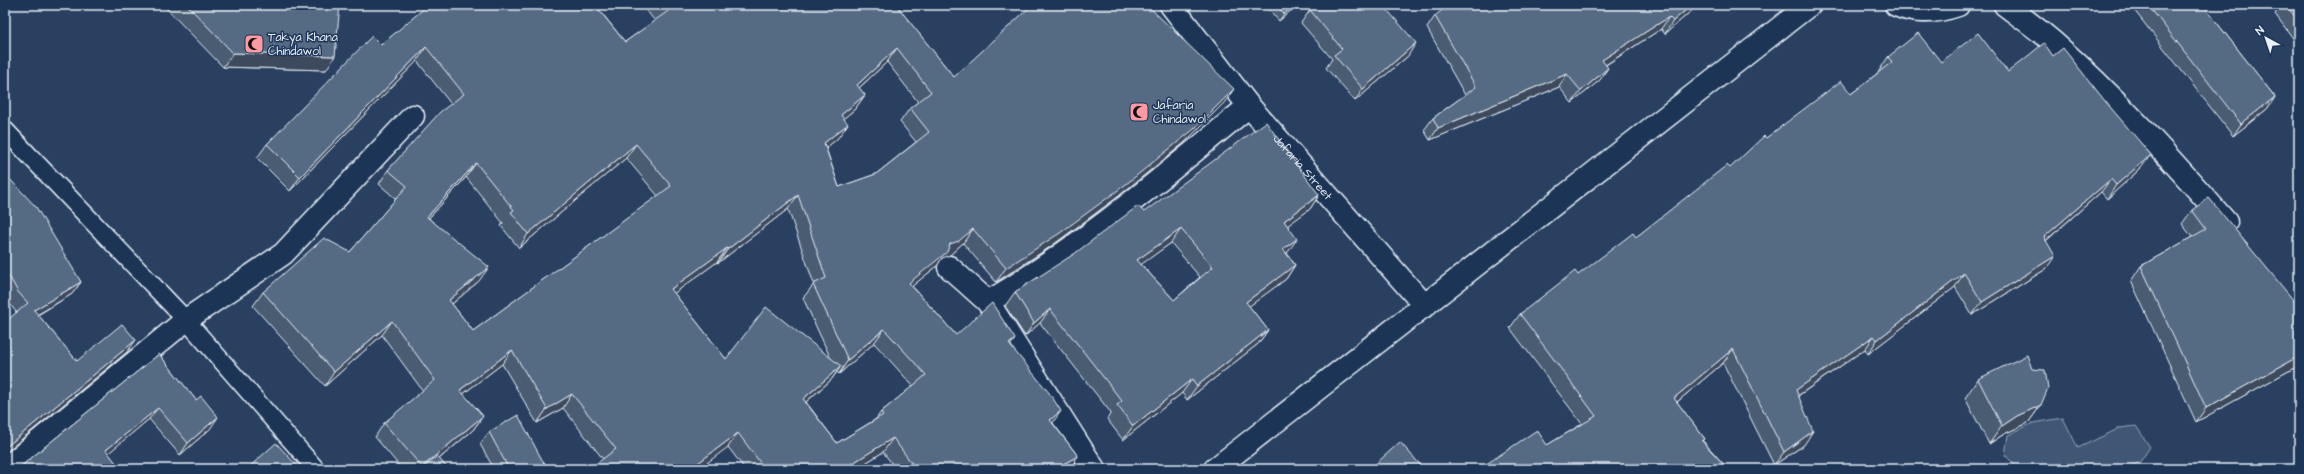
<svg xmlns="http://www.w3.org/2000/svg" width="2304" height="474" viewBox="0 0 2304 474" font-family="'Architects Daughter',sans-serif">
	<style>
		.green { fill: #415774; stroke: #94a4b6 }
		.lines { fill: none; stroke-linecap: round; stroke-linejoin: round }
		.service-casing { stroke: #e8f1f8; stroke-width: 20 }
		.minor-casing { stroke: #e8f1f8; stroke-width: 25 }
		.secondary-casing { stroke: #e8f1f8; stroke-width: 25 }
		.service { stroke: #1d3557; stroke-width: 17 }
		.minor { stroke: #1d3557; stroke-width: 22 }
		.secondary { stroke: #1d3557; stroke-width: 22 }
		.wall { fill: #495b71; stroke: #e8f1f8; fill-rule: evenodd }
		.shaded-wall { fill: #3c4a5c; stroke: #e8f1f8 }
		.building { fill: #556a83; stroke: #e8f1f8; fill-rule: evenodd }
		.labels { text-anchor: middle; stroke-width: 3; stroke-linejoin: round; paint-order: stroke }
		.poi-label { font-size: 12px; fill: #e8f1f8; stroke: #1d3557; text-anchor: start }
		.street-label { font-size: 12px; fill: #e8f1f8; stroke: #1d3557 }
	</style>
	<rect width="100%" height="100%" fill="#294061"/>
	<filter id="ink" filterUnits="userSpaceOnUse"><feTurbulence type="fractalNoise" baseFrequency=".025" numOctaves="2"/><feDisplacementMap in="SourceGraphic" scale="8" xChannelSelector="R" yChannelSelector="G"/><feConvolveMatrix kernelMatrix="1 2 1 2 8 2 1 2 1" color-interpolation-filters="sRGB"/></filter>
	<g filter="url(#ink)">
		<path class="green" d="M2063 418 2078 448 2120 428 2136 426 2150 447 2140 462 2123 469H2011L2015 465 2005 455 2008 435 2033 423Z"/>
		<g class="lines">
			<defs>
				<path id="service" d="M5 130 186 320 316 469"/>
				<g id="minor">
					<path id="s1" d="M1171 5 1249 106 1425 306"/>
					<path d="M2005 5C2021 17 2038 29 2053 42 2116 97 2171 159 2226 222"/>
					<path d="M949 267 988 302 1094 469"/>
					<path d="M988 302C1083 246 1165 175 1249 106"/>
					<path d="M5 469 186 320 283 254 413 116"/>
				</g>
				<g id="secondary">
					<path d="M1896 5C1916 14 1938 12 1958 5"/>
					<path d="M1215 469 1809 5"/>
				</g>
			</defs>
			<use href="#service" class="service-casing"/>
			<use href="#minor" class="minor-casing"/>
			<use href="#secondary" class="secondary-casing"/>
			<use href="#service" class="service"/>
			<use href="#minor" class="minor"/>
			<use href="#secondary" class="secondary"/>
		</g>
		<g class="wall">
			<path d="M165 5H340L326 70 223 67 165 7Z"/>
			<path d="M427 5H599L597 7 625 42 655 21 642 5H904L899 9 954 77 1224 103 1184 143 1115 199 1050 247 996 282 963 243 950 255 942 258 937 266 912 286 956 335 1011 345 1053 423 1078 456 1070 469H896L883 452 856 469H745L728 447 603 459 563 408 537 423 502 364 463 394 483 416 473 430 439 459 448 469H402L375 437 384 423 423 391 382 335 325 386 253 306 263 292 350 252 396 199 379 184 388 170 451 104 417 61 290 191 257 158 267 144 381 45 428 6ZM887 62 918 102 910 108 900 122 916 142 876 174 839 187 826 148 838 138 844 118 855 109 865 95 859 88ZM626 158 658 196 473 331 452 304 479 281 429 218 466 177 503 223 501 226 519 248ZM788 209 814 284 803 298 831 359H726L674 293 717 262 718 263ZM874 343 913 386 881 412 876 419 837 443 806 402 831 380 837 372 839 374Z"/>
			<path d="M1265 5H1297L1279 21Z"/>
			<path d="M1698 5 1665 34 1661 29 1606 65 1600 80 1572 103 1559 87 1430 140 1424 130 1433 118 1465 95 1427 28 1435 16Z"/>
			<path d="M2130 5H2203L2275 97 2267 109 2233 136Z"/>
			<path d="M2281 5H2299V45H2298L2275 14 2281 6Z"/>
			<path d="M1310 10 1408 56 1355 101 1326 68 1332 59 1301 23Z"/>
			<path d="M1888 57 1941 62 2008 72 2141 168 2107 199 2101 192 2046 241V269L1972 315 1955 287 1868 354 1865 349 1798 396 1804 445 1774 465 1723 363 1677 402 1705 439 1703 441 1728 469H1482L1485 465 1547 445 1582 424 1510 328 1520 314 1636 237 1730 168 1766 138 1851 94 1879 72V71Z"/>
			<path d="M5 174 81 282 72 294 38 315 77 361 127 352 5 453 16 312 10 304 5 296Z"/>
			<path d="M1319 195 1310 209 1288 225V252L1287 253 1295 265 1286 279 1249 306 1268 330 1258 344 1187 400 1182 393 1123 440 1107 419 1111 413 1040 323 1025 336 1005 306 1015 292 1144 212ZM1171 243 1200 277 1174 300 1141 264Z"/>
			<path d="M2192 210 2299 307V372L2296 367 2196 422 2131 281 2141 266 2192 237 2182 224Z"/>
			<path d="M159 354 196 400 210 429 180 455 149 419 108 453 120 469H19L20 467Z"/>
			<path d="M1978 379 2041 405 2028 423 2004 434 1989 444 1965 398Z"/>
			<path d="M489 432 547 469H494L480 444Z"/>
		</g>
		<g class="shaded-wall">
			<path d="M898 5H904L887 20 897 6Z"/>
			<path d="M1294 5H1297L1279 21 1284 14Z"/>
			<path d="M1692 5H1698L1665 34 1673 21Z"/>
			<path d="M1669 17 1661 29 1593 73 1602 60Z"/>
			<path d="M1416 43 1408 56 1355 101 1363 89Z"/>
			<path d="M426 47 417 61 290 191 300 177Z"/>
			<path d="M897 48 887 62 847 99 857 85Z"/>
			<path d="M233 53 335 56 326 70 223 67Z"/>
			<path d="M1608 68 1600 80 1572 103 1581 91Z"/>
			<path d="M1567 74 1559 87 1430 140 1438 128Z"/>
			<path d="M1234 89 1224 103 1184 143 1115 199 1050 247 996 282 1006 268Z"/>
			<path d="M865 95 855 109 831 129 841 115Z"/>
			<path d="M2275 97 2267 109 2233 136 2241 124Z"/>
			<path d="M848 124 838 138 815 157 824 143Z"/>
			<path d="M636 144 626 158 519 248 528 234Z"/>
			<path d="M2151 155 2141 168 2107 199 2116 185Z"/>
			<path d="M476 163 466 177 417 231 427 217Z"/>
			<path d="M2111 179 2101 192 2034 251 2044 237Z"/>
			<path d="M798 195 788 209 718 263 728 249Z"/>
			<path d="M1319 195 1310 209 1275 235 1284 221Z"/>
			<path d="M973 229 963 243 950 255 942 258 937 266 899 297 909 283 950 244Z"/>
			<path d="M1181 229 1171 243 1128 274 1137 260Z"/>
			<path d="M1297 239 1288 252 1274 263 1283 249Z"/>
			<path d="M727 248 717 262 661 303 671 289Z"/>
			<path d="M2055 256 2046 269 1972 315 1982 302Z"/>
			<path d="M1295 265 1286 279 1236 316 1246 302Z"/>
			<path d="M489 267 479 281 440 314 449 300Z"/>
			<path d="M1964 273 1955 287 1868 354 1877 340Z"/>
			<path d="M81 282 72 294 25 322 34 310Z"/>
			<path d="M1050 309 1040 323 1025 336 1034 323Z"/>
			<path d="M392 321 382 335 325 386 334 372Z"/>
			<path d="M884 329 874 343 839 374 848 360Z"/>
			<path d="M1268 330 1258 344 1187 400 1197 386Z"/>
			<path d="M1874 336 1865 349 1786 404 1796 390Z"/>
			<path d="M1015 339 1005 353 1009 344Z"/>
			<path d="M136 340 127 352 5 453V448L6 447Z"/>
			<path d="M1733 349 1723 363 1665 412 1674 398Z"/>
			<path d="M512 350 502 364 450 404 460 390Z"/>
			<path d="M2299 356V362L2296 367 2196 422 2206 408Z"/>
			<path d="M841 366 831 380 793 413 803 399Z"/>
			<path d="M1192 379 1182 393 1123 440 1133 426Z"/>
			<path d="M572 394 563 408 537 423 547 409Z"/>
			<path d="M2041 405 2028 423 2004 434 1989 444 2002 426 2017 416Z"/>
			<path d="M158 408 149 419 98 462 106 450Z"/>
			<path d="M1061 411 1051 425 1050 420Z"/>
			<path d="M483 416 473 430 427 469H421L422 467Z"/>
			<path d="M218 417 210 429 180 455 188 443Z"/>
			<path d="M1813 431 1804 445 1774 465 1784 452Z"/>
			<path d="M738 433 728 447 699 469H690Z"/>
			<path d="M893 438 883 452 856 469H846L848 466Z"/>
			<path d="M1078 456 1070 469H1054Z"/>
		</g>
		<g class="building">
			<path d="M187 5H340L335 56 233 53Z"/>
			<path d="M428 5H595L625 42 668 11 663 5H898L897 6 954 77 1032 5H1147L1234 89 1194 129 1125 185 1060 233 1006 268 973 229 959 241 950 244 947 252 909 283 956 335 992 303 1015 339 1009 344 1050 394 1061 411 1050 420 1078 456 1054 469H916L893 438 848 466 850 469H765L738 433 690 469H589L616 449 572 394 547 409 512 350 460 390 483 416 422 467 384 423 435 380 392 321 334 372 263 292 324 238 350 252 407 186 388 170 440 112 464 94 426 47 300 177 267 144 372 36 381 45ZM897 48 931 92 910 108 929 132 876 174 839 187 824 143 848 124 841 115 865 95 857 85ZM636 144 671 186 473 331 449 300 489 267 427 217 476 163 514 210 511 212 528 234ZM798 195 826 278 813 284 848 360 884 329 926 375 881 412 883 415 837 443 803 399 841 366 766 307 726 359 671 289 727 248 728 249Z"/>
			<path d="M1276 5H1294L1284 14Z"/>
			<path d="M1316 5H1383L1416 43 1363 89 1334 55 1342 49 1310 10Z"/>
			<path d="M1448 5H1692L1673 21 1669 17 1602 60 1608 68 1581 91 1567 74 1438 128 1433 118 1476 87 1435 16Z"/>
			<path d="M2148 5H2203L2275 97 2241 124Z"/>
			<path d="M2286 5H2299V22Z"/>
			<path d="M1918 33 1941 62 1978 33 2008 72 2044 43 2053 56 2063 48 2105 101 2151 155 2116 185 2111 179 2044 237 2055 256 1982 302 1964 273 1877 340 1874 336 1796 390 1813 431 1784 452 1733 349 1674 398 1705 439 1702 441 1728 469H1488L1485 465 1537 430 1547 445 1596 416 1520 314 1575 271 1578 275 1633 233 1636 237 1727 165 1730 168 1764 136 1766 138 1841 81 1851 94 1892 62 1888 57Z"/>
			<path d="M1266 122 1319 195 1284 221 1297 239 1283 249 1295 265 1246 302 1268 330 1197 386 1192 379 1133 426 1117 405 1122 401 1050 309 1034 323 1015 292 1074 254 1138 206 1144 212ZM1181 229 1213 267 1174 300 1137 260Z"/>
			<path d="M5 174 36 207 81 282 34 310 77 361 122 324 136 340 6 447 5 448V322L28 303 18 292 5 269Z"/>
			<path d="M2209 198 2299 307V356L2206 408 2141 266 2206 229 2192 210Z"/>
			<path d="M159 354 196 400 201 396 218 417 188 443 158 408 106 450 120 468V469H22L20 467Z"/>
			<path d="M2027 355 2032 369 2045 370 2048 388 2041 405 2017 416 2002 426 1978 379Z"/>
			<path d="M518 415 547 469H509L489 432Z"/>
			<path d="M1400 442 1424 469H1370Z"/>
			<path d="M276 443 300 469H247Z"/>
			<path d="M437 456 448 469H422Z"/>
		</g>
	</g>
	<defs>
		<symbol id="mosque-square" viewBox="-11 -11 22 22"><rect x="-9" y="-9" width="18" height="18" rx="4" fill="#ff9aa2" stroke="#1d3557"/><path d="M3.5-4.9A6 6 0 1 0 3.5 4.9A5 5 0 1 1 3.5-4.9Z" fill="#111"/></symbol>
	</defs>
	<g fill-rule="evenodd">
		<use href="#mosque-square" x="243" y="33" width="22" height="22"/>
		<use href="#mosque-square" x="1128" y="101" width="22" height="22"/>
	</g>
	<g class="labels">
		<g class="poi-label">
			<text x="268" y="41">Takya Khana<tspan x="268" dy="14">Chindawol</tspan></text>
			<text x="1153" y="109">Jafaria<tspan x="1153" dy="14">Chindawol</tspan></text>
		</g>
		<g class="street-label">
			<text dy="4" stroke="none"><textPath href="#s1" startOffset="209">Jafaria Street</textPath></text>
		</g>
	</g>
	<rect width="2304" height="474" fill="none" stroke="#1d3557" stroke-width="20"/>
	<rect x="10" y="10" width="2284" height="454" fill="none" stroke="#e8f1f8" stroke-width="1.5" filter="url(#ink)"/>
	<g transform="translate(2266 38) rotate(320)" stroke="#1d3557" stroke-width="3" paint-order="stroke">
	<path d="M0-3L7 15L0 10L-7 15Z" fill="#e8f1f8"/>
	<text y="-6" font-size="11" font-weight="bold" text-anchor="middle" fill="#e8f1f8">N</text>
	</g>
</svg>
